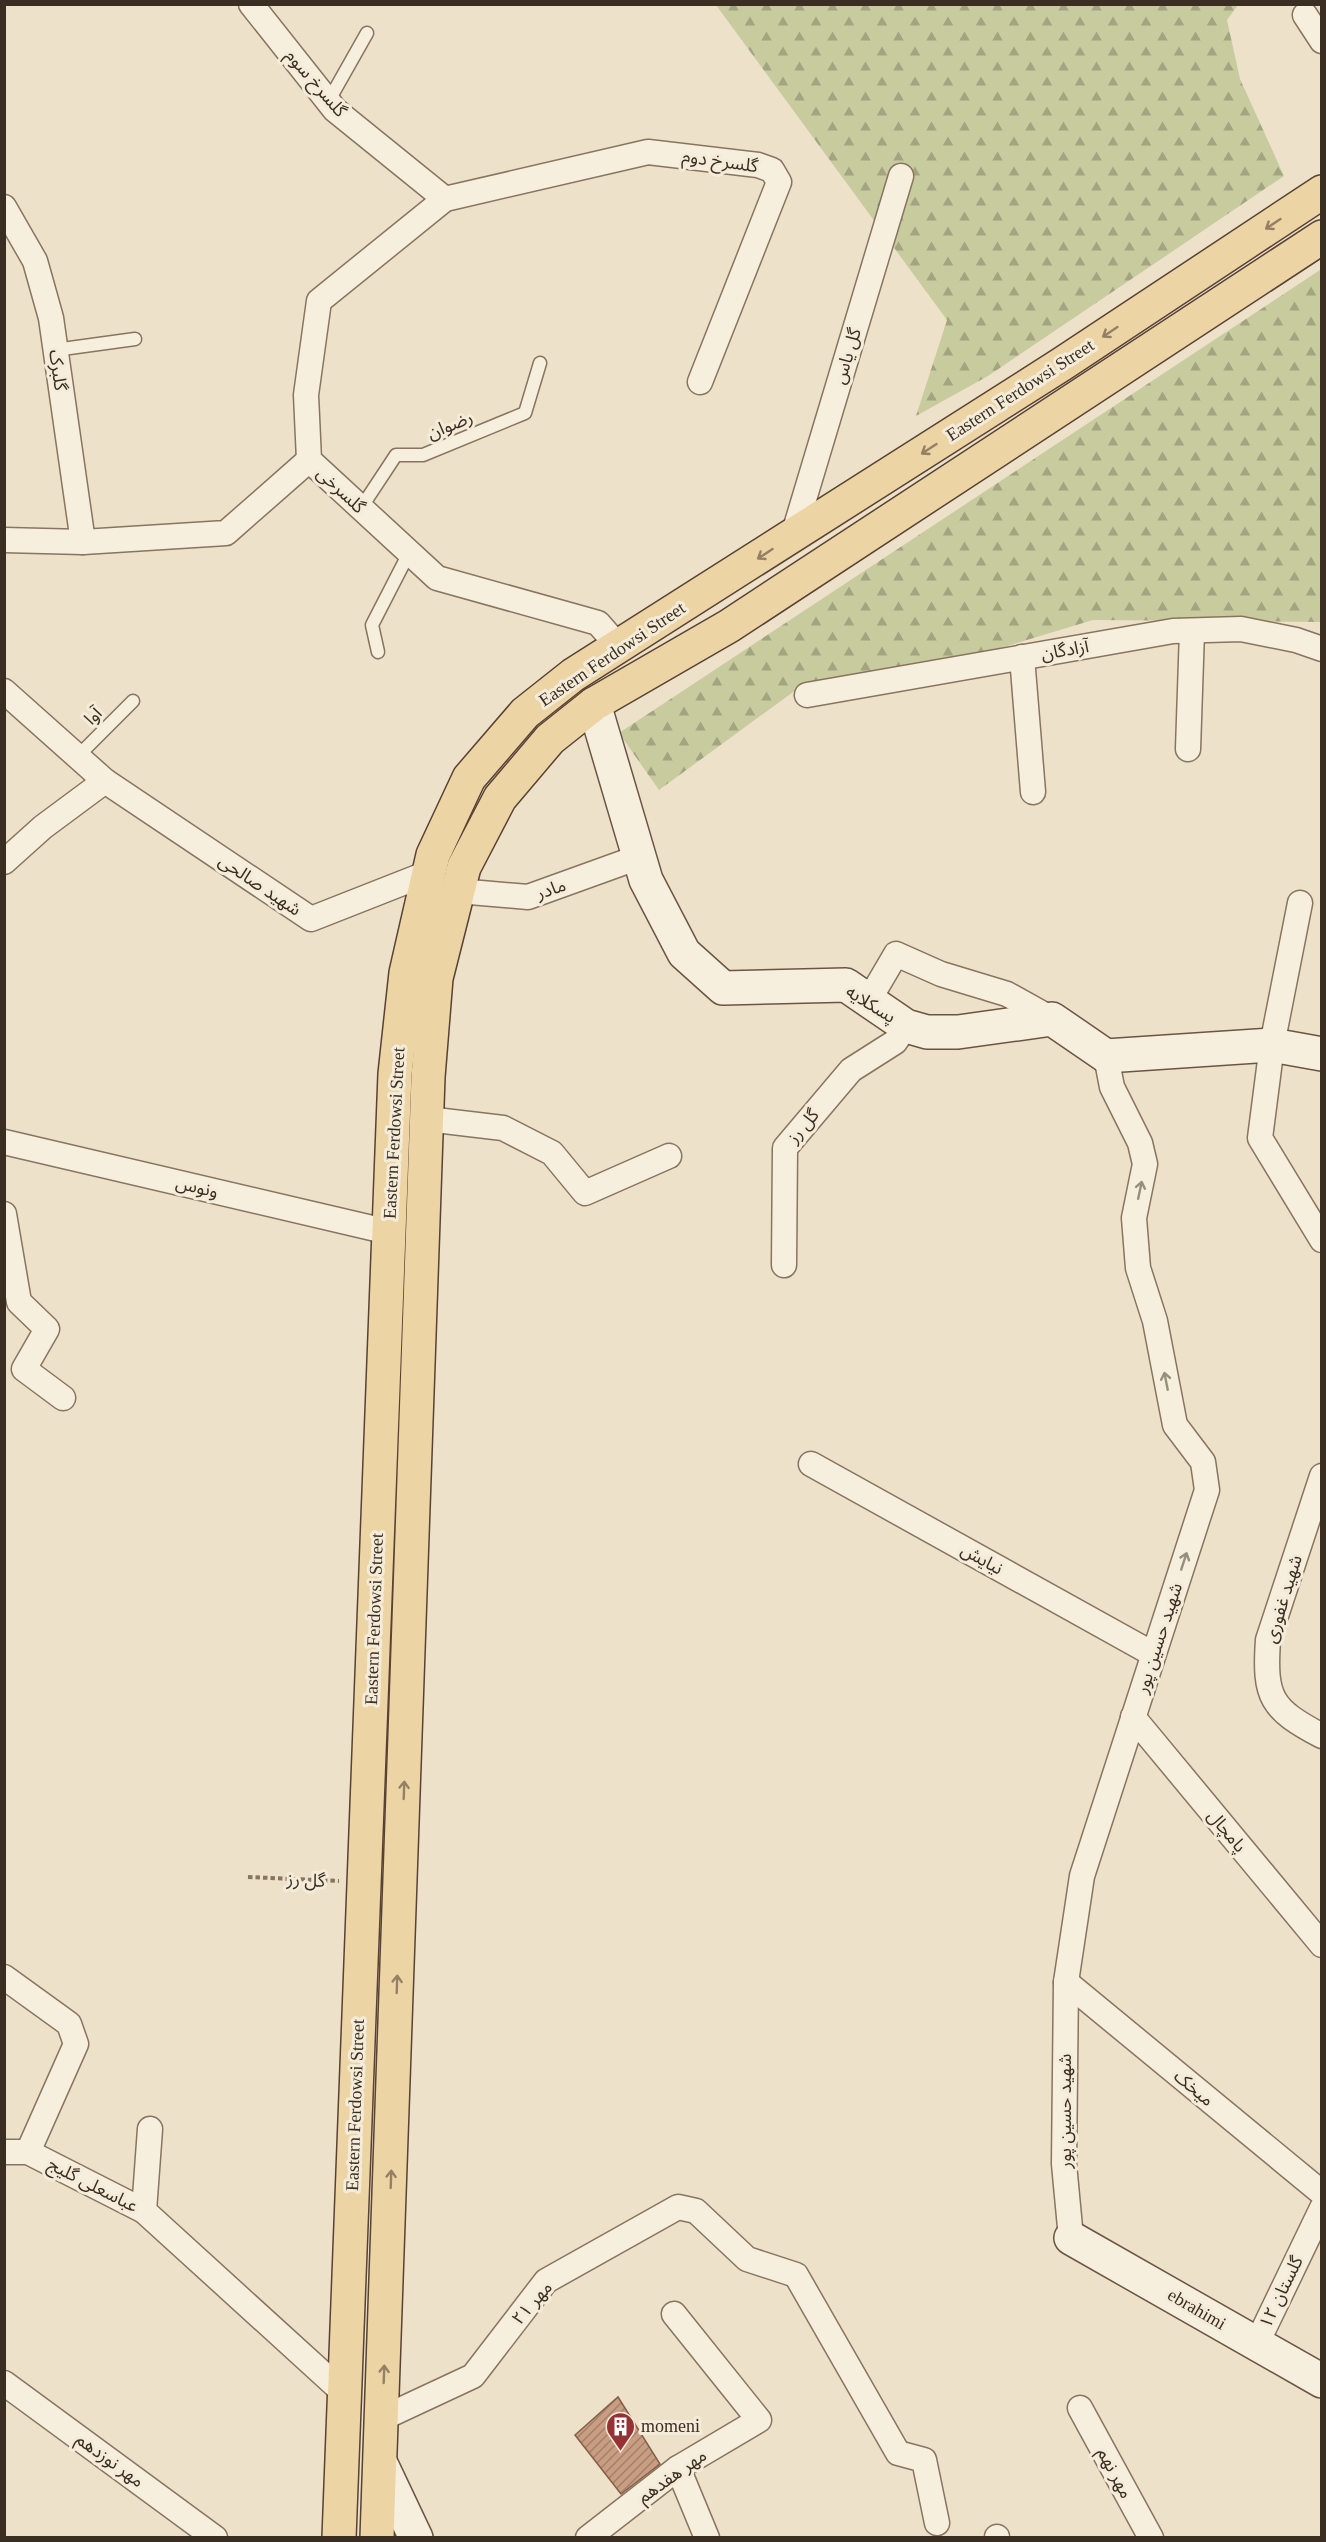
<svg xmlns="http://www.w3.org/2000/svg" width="1326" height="2542" viewBox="0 0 1326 2542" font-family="'Times New Roman','Noto Sans Arabic',serif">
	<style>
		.forest { fill: url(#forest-firs) }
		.building { fill: url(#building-hatch); stroke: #865e46; stroke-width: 1.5 }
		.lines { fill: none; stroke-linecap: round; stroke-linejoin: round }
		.lane-casing { stroke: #88745f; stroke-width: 15 }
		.street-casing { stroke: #88745f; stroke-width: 27 }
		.secondary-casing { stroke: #6b5542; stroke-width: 36 }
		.primary-casing { stroke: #574233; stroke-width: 36 }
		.path { stroke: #88745f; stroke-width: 4; stroke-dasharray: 4.5 3; stroke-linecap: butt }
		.lane { stroke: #f7efdd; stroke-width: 12 }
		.street { stroke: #f7efdd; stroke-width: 24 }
		.secondary { stroke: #f7efdd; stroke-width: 33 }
		.primary { stroke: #edd4a5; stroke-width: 33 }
		.oneway { stroke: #948064 }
		.oneway2 { stroke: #988e80 }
		.labels { text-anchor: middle; stroke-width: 6; stroke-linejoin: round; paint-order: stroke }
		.street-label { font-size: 18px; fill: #3a2d22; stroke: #f4ecd9 }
		.poi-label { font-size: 18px; fill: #3a2d22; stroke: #f4ecd9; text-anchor: start }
	</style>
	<defs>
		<pattern id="forest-firs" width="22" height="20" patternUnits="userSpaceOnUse" patternTransform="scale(1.5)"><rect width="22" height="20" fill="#c7cb9e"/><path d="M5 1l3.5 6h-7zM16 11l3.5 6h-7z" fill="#a3a580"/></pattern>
		<pattern id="building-hatch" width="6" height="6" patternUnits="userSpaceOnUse" patternTransform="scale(1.5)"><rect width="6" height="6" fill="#c89d82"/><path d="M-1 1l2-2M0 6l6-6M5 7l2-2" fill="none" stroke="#a3806a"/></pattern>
	</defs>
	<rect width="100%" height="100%" fill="#ede1ca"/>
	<g class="forest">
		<path d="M716 5H1238L1227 20 1240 79 1284 176 988 376 916 416 947 320Z"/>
		<path d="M1320 270 1321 622 1093 620 994 650 800 687 659 790 619 733Z"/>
	</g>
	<path class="building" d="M618 2397 660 2464 621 2494 575 2435Z"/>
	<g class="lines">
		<defs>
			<g id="lane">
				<path d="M328 102 367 33"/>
				<path d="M55 350 135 339"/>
				<path d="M361 508 396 455H423L525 413 540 363"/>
				<path d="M378 652 372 625 409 553"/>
				<path d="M78 756 133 701"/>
			</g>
			<g id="street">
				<path d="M251 4 335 110 445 199"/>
				<path d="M1305 15 1322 41"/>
				<path d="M4 207 35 261 51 318 83 542"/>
				<path d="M793 536 901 176"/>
				<path d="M4 540 83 542 226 533 309 460"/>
				<path d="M619 647 598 623 437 578 309 460 306 395 319 301 445 199 648 152 758 165 772 170 779 182 700 382"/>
				<path d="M1022 657 1033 792"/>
				<path d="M4 691 105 781 311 919 428 873"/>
				<path d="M807 695 1173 631 1241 629 1296 640 1322 649"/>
				<path d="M1188 749 1192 631"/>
				<path d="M4 862 43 827 105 781"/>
				<path d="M458 891 528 897 639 857"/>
				<path d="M1300 903 1272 1045 1260 1138 1322 1240"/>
				<path d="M869 1000 896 954 941 974 1007 994 1052 1019"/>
				<path d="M427 1119 503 1128 552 1153 585 1193 669 1156"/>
				<path d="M4 1142 389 1232"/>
				<path d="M4 1214 19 1302 47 1329 24 1369 63 1398"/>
				<path d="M784 1265 785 1148 851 1070 895 1042 906 1026"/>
				<path d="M811 1464 1153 1654"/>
				<path d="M1322 1476 1268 1640C1264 1698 1271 1709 1322 1736"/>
				<path d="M1133 1717 1322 1945"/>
				<path d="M4 1977 69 2024 76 2044 28 2152"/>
				<path d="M1066 1982 1322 2193"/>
				<path d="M4 2152H28L144 2211 344 2393"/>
				<path d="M144 2211 150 2129"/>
				<path d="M1071 2238 1064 2164 1066 1982 1082 1876 1207 1490 1203 1462 1175 1425 1155 1321 1138 1268 1134 1218 1145 1164 1140 1143 1112 1087 1106 1056"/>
				<path d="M1257 2343 1322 2208"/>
				<path d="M4 2383 215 2538"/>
				<path d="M1080 2408 1151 2538"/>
				<path d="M383 2418 473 2376 546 2281 678 2207 696 2211 747 2259 796 2275 898 2453 924 2460 937 2523"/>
				<path d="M678 2468 707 2538"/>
				<path d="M997 2537V2538"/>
				<path d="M588 2538 678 2468 759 2420 674 2314"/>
			</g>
			<g id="secondary">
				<path d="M594 704 646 880 684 953 723 988 846 985 906 1026 927 1032H958L1052 1019 1106 1056 1272 1045 1322 1054"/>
				<path d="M1071 2238 1322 2381"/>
				<path d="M381 2464 416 2538"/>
			</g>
			<g id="primary">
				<path d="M339 2538 395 1074 406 973 433 855 469 778 525 713 573 675 1062 364 1322 192"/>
				<path d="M377 2538 428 1077 436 978 464 867 500 798 550 739 594 704 729 626 1322 237"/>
			</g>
		</defs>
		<use href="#lane" class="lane-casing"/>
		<use href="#street" class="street-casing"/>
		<use href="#secondary" class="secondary-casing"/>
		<use href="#primary" class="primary-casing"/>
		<path class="path" d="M248 1877 339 1881"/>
		<use href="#lane" class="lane"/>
		<use href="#street" class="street"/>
		<use href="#secondary" class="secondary"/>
		<use href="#primary" class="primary"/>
	</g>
	<defs><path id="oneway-shaft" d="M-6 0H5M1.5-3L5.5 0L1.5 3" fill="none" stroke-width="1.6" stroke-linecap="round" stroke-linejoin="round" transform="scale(1.5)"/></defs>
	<g class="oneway">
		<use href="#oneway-shaft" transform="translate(1273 224) rotate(146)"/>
		<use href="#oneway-shaft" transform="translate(1110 332) rotate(146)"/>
		<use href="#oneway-shaft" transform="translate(929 449) rotate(147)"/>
		<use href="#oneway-shaft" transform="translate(765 554) rotate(147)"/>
		<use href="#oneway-shaft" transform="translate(404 1790) rotate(-88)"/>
		<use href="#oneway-shaft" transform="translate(397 1984) rotate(-88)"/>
		<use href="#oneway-shaft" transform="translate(391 2179) rotate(-88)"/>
		<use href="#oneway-shaft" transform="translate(384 2374) rotate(-88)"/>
	</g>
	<g class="oneway2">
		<use href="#oneway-shaft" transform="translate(1140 1190) rotate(-78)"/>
		<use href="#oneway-shaft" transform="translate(1166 1381) rotate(-101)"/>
		<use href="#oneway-shaft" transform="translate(1184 1561) rotate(-72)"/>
	</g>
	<defs>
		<symbol id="building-pin" viewBox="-11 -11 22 30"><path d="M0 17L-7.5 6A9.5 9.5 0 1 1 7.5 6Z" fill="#943236" stroke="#f4ecd9"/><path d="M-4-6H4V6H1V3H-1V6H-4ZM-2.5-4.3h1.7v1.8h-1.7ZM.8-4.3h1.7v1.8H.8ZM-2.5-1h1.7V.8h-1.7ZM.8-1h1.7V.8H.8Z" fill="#fff"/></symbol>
	</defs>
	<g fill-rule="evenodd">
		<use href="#building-pin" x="604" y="2410" width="33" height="45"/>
	</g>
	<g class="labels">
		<g class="street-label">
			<text transform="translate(316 83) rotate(49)" y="6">گلسرخ سوم</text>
			<text transform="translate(720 161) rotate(8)" y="6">گلسرخ دوم</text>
			<text transform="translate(847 356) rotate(-73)" y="6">گل یاس</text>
			<text transform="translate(58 370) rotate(82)" y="6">گلبرک</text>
			<text transform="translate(1020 390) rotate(-33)" y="6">Eastern Ferdowsi Street</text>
			<text transform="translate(450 425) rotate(-22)" y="6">رضوان</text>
			<text transform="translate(341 490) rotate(43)" y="6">گلسرخی</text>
			<text transform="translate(1065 650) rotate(-10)" y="6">آزادگان</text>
			<text transform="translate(612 654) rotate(-34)" y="6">Eastern Ferdowsi Street</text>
			<text transform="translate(93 716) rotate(-45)" y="6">آوا</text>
			<text transform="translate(260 885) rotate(34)" y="6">شهید صالحی</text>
			<text transform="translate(551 889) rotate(-19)" y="6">مادر</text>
			<text transform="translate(871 1004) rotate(32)" y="6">پسکلایه</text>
			<text transform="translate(803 1126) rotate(-50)" y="6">گل رز</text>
			<text transform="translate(394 1133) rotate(-87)" y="6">Eastern Ferdowsi Street</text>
			<text transform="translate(197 1187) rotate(13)" y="6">ونوس</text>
			<text transform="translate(982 1559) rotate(29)" y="6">نیایش</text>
			<text transform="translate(1283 1599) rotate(-73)" y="6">شهید غفوری</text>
			<text transform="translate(374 1619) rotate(-88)" y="6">Eastern Ferdowsi Street</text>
			<text transform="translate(1159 1638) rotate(-72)" y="6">شهید حسین پور</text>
			<text transform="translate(1227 1831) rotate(50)" y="6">پامچال</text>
			<text transform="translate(306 1880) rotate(3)" y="6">گل رز</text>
			<text transform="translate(1194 2088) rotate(40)" y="6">میخک</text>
			<text transform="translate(355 2105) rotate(-88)" y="6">Eastern Ferdowsi Street</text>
			<text transform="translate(1065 2111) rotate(-90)" y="6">شهید حسین پور</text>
			<text transform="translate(93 2185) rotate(27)" y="6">عباسعلی گلیج</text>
			<text transform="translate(1281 2292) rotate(-64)" y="6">گلستان ۱۲</text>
			<text transform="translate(532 2303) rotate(-49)" y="6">مهر ۲۱</text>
			<text transform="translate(1197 2309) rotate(30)" y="6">ebrahimi</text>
			<text transform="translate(110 2460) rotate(36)" y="6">مهر نوزدهم</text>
			<text transform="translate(1115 2473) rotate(62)" y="6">مهر نهم</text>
			<text transform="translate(672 2476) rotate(-35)" y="6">مهر هفدهم</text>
		</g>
		<g class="poi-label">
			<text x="641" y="2432">momeni</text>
		</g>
	</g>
	<rect width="1326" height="2542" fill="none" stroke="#3a2d22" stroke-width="12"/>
</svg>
